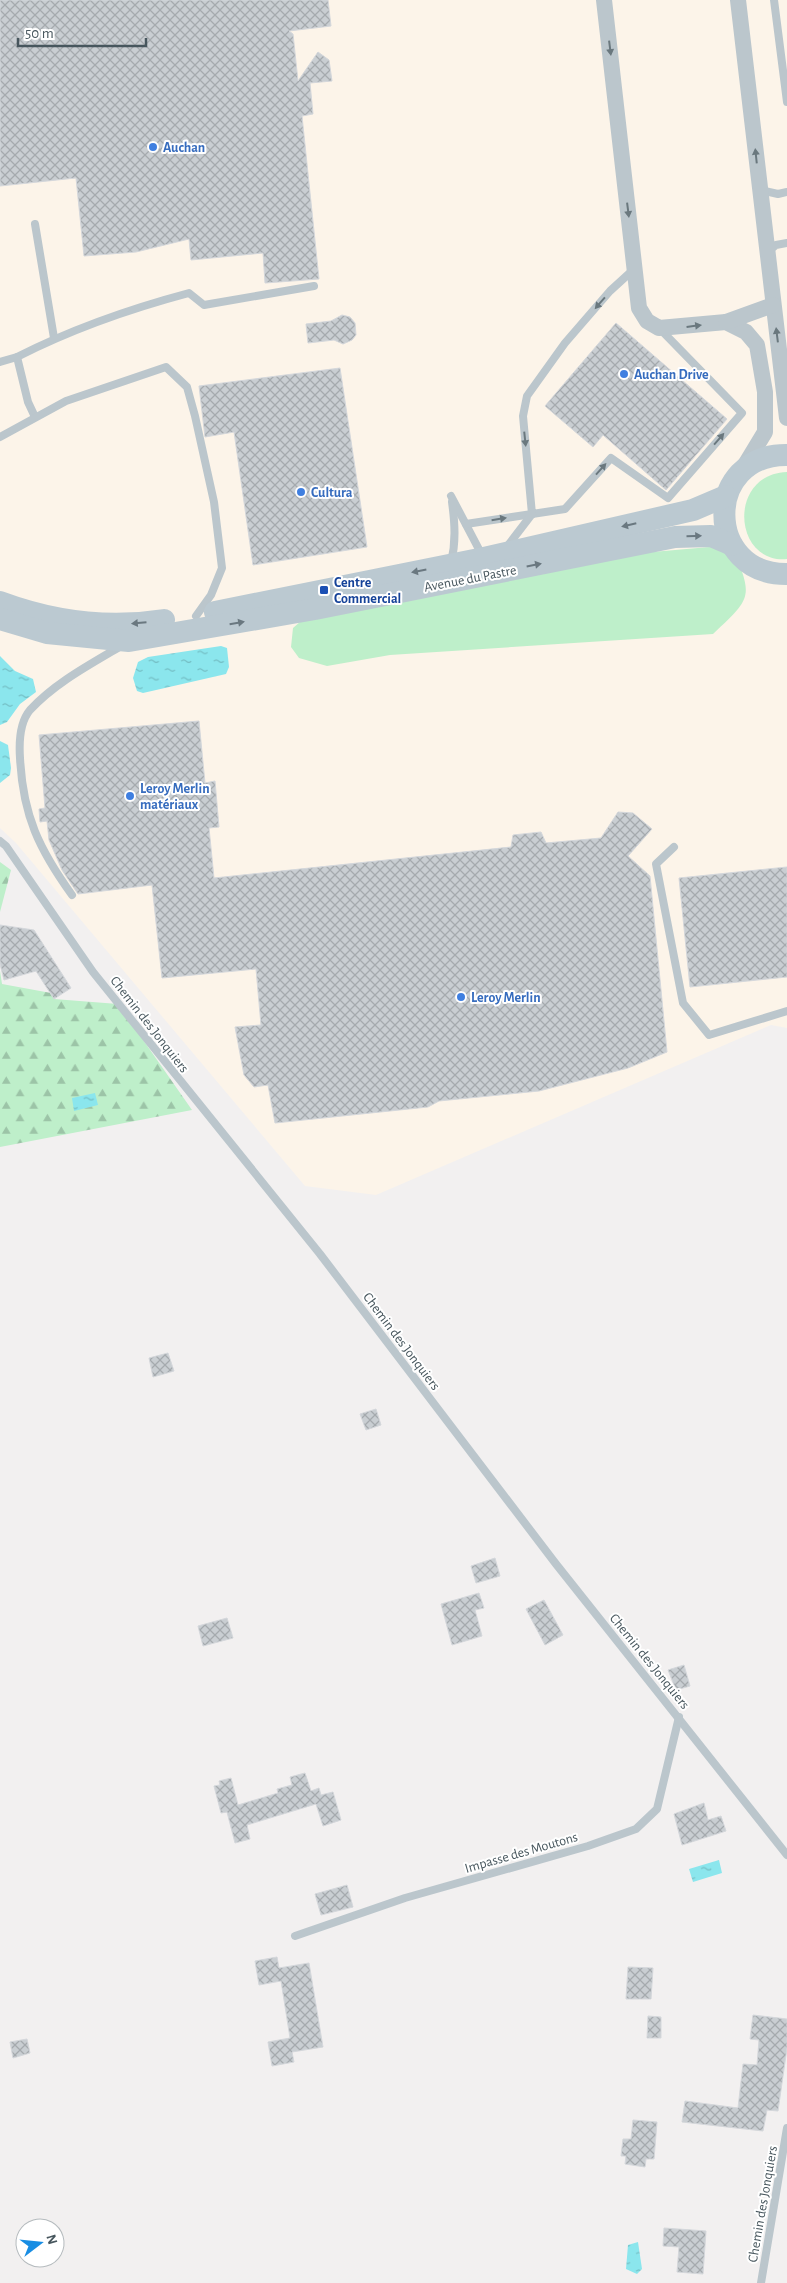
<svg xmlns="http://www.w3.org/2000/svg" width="787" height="2283" viewBox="0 0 787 2283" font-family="'Alegreya Sans',sans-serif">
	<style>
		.commercial { fill: #fcf4e9 }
		.green { fill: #beefca }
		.forest { fill: url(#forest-firs) }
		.water { fill: url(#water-ripples) }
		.building { fill: url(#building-cross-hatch); stroke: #d4d7db }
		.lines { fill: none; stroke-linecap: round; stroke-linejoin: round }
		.lane { stroke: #bbc6cc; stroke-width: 8 }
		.street { stroke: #bbc6cc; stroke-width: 16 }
		.secondary { stroke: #bbc9d1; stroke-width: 22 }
		.oneway { fill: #6a787e }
		.oneway2 { fill: #6a7880 }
		.shop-dot { fill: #3f7fe0; stroke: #fff; stroke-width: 2 }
		.transit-dot { fill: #1a4fb4; stroke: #fff; stroke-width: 2 }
		.labels { text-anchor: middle; stroke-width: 4; stroke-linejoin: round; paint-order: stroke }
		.shop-label { font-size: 14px; font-weight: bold; fill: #366cbe; stroke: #fff; text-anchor: start }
		.street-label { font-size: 14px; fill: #47565d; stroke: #fff }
		.transit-label { font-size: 14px; font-weight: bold; fill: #164399; stroke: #fff; text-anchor: start }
	</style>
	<defs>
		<pattern id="forest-firs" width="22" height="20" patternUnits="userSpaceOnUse" patternTransform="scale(1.25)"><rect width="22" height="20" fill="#beefca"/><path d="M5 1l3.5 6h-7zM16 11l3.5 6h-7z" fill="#9cc4a7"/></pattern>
		<pattern id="water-ripples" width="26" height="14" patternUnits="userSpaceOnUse" patternTransform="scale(1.25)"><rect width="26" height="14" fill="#8be6ed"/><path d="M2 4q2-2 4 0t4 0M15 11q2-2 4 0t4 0" fill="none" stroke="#73bdc3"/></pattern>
		<pattern id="building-cross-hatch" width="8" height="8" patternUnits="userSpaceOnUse" patternTransform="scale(1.25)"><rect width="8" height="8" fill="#c9ced2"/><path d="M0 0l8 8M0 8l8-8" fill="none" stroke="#a5aaae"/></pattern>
	</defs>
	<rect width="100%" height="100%" fill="#f2f0f0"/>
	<path class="commercial" d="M0 0H787V1028L771 1025 376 1195 305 1186 16 843 0 828Z"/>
	<g class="green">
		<path d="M787 472V559C733 564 727 474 787 472Z"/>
		<path d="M732 545C752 597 754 596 713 634L390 655 327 666 299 658 291 647 293 628 308 615 641 553Z"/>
	</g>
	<g class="forest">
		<path d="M0 862 11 870 0 912Z"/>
		<path d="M0 971 2 984 51 993 54 999 118 1004 192 1110 0 1147Z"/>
	</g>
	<g class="water">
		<path d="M221 646 227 648 229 667 226 674 143 693 137 691 133 678 138 662 148 657Z"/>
		<path d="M0 656 15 671 33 679 36 692 20 704 7 722 0 725Z"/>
		<path d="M0 741 8 745 11 768 10 775 0 783Z"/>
		<path d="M95 1093 98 1105 74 1111 72 1098Z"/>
		<path d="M719 1860 722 1873 693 1882 689 1869Z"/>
		<path d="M638 2242 642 2269 637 2274 626 2269 628 2245Z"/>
	</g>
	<g class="building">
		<path d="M0 0H328L331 26 289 31 293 34 298 81 318 52 329 60 332 81 310 83 313 114 302 116 319 279 265 283 263 253 191 260 189 239 136 252 84 256 76 178 0 186Z"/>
		<path d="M342 315 350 317 355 323 356 335 352 340 343 344 334 340 308 343 306 324 331 321Z"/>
		<path d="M616 323 727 419 666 490 603 435 593 447 545 406Z"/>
		<path d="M340 368 367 547 253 565 234 432 205 437 199 386Z"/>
		<path d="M199 721 205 783 215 781 219 827 209 828 214 878 511 847 513 835 541 832 546 843 601 838 618 812 633 813 652 829 628 856 650 876 667 1052 628 1068 539 1091 439 1101 428 1107 275 1123 268 1085 254 1087 244 1075 235 1027 261 1025 256 969 162 978 152 885 78 894 62 870 49 840 47 821 40 822 39 809 45 808 39 735Z"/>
		<path d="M787 867V977L690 987 679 878Z"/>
		<path d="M0 925 34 930 71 988 54 999 36 971 4 980 0 964Z"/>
		<path d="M168 1353 174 1371 153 1377 149 1358Z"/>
		<path d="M376 1409 381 1425 366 1430 360 1414Z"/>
		<path d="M495 1558 500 1576 476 1583 471 1566Z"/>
		<path d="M479 1593 484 1608 475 1610 482 1636 452 1645 441 1604Z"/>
		<path d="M544 1600 563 1635 545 1645 526 1609Z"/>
		<path d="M227 1618 233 1638 203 1646 198 1626Z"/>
		<path d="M684 1665 690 1686 676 1690 668 1670Z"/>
		<path d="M305 1773 311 1791 319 1788 321 1795 333 1792 341 1820 323 1826 316 1804 247 1825 250 1839 235 1843 227 1812 221 1813 214 1786 220 1785 219 1781 231 1778 238 1805 278 1793 277 1789 292 1785 290 1777Z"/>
		<path d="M704 1803 708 1820 721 1816 726 1831 682 1845 674 1814Z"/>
		<path d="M347 1885 353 1907 321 1915 315 1894Z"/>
		<path d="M277 1957 279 1968 309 1963 323 2047 292 2052 294 2062 272 2066 268 2042 290 2038 281 1981 259 1985 255 1961Z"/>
		<path d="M628 1967 653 1968 651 1999H626Z"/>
		<path d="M753 2015 787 2019V2048L778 2111 767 2110 763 2131 682 2122 685 2101 738 2108 743 2064 757 2065 759 2040 750 2039Z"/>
		<path d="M648 2016 661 2017V2038H647Z"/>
		<path d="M27 2039 30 2053 13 2058 10 2042Z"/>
		<path d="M633 2120 657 2122 654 2159H646L645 2167 625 2164 626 2156H621L623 2139H631Z"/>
		<path d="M664 2228 706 2231 703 2274 677 2272 679 2247 663 2246Z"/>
	</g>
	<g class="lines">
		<g class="lane">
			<path d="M774 0 787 102"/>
			<path d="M760 190 778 194 787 192"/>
			<path d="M35 224 54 338"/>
			<path d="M767 252 776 245 787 243"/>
			<path d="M633 270 610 291 565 343 527 396 523 416 532 514 565 509 611 458 668 498 742 413 660 329"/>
			<path d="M17 357C72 329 129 309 189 293L204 305 314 286"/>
			<path d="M0 362 17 357 28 402 35 417"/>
			<path d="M0 437 66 401 166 367 187 387 195 416 214 502 222 568 211 595 196 616"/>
			<path d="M451 496 483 557"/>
			<path d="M466 524 532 514"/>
			<path d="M506 548 532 514"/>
			<path d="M451 563C456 542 455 524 452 502"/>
			<path d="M0 841 6 846 93 972 320 1254 556 1564 787 1855"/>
			<path d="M674 847 656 864 683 1003 709 1035 787 1011"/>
			<path d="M72 895C39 849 23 816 20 758 19 743 19 723 30 710 55 683 89 665 121 646"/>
			<path d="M295 1936 405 1898 588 1846 636 1829 657 1809 679 1717"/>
			<path d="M761 2283 787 2128"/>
		</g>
		<g class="street">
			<path d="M604 0 639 308 647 321 659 328 726 322 746 332 757 345 765 392V432L742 470"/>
			<path d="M738 0 787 418"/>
			<path d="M726 322 773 305"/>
		</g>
		<g class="secondary">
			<path d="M787 455C703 454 704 575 787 574"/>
			<path d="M0 602C54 622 107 629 164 620"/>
			<path d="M215 612 484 558 693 510 726 496"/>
			<path d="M0 619 47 633 129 641 315 609 675 537 711 536 732 545"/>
		</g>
	</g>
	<defs><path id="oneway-solid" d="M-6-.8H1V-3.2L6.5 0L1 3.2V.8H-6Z" transform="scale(1.25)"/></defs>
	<g class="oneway">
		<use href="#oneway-solid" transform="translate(610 48) rotate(83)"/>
		<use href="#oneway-solid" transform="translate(756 156) rotate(-96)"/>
		<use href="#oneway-solid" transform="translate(628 210) rotate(83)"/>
		<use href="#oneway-solid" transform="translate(600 303) rotate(131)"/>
		<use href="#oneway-solid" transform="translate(694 326) rotate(-7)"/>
		<use href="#oneway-solid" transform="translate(777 335) rotate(-97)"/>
		<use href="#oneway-solid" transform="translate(525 439) rotate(84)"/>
		<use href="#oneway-solid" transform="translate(719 439) rotate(-49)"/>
		<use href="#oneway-solid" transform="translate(601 469) rotate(-48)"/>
		<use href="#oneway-solid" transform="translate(499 519) rotate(-9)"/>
	</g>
	<g class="oneway2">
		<use href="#oneway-solid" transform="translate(629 525) rotate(167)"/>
		<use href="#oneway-solid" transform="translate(694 536) rotate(-2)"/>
		<use href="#oneway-solid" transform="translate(534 565) rotate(-11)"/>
		<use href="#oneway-solid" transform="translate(419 571) rotate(169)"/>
		<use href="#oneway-solid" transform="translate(139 623) rotate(175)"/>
		<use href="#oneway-solid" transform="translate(237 623) rotate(-10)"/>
	</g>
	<g class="shop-dot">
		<circle cx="153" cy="147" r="5"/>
		<circle cx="624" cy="374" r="5"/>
		<circle cx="301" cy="492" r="5"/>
		<circle cx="130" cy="796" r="5"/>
		<circle cx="461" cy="997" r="5"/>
	</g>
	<rect class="transit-dot" x="319" y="585" width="10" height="10" rx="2.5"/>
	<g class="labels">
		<g class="shop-label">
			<text x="163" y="152">Auchan</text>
			<text x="634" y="379">Auchan Drive</text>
			<text x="311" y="497">Cultura</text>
			<text x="140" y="793">Leroy Merlin<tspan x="140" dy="16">matériaux</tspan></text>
			<text x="471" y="1002">Leroy Merlin</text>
		</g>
		<g class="street-label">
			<text transform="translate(470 578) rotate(-11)" y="5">Avenue du Pastre</text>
			<text transform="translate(150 1024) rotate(52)" y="5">Chemin des Jonquiers</text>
			<text transform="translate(402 1341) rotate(53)" y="5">Chemin des Jonquiers</text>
			<text transform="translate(650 1661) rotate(51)" y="5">Chemin des Jonquiers</text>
			<text transform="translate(521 1852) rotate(-16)" y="5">Impasse des Moutons</text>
			<text transform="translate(762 2204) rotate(-80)" y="5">Chemin des Jonquiers</text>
		</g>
		<g class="transit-label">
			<text x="334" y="587">Centre<tspan x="334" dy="16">Commercial</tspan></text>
		</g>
	</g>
	<g transform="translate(40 2243) rotate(74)"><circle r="24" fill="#ffffff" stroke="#b5bbbe"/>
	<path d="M0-4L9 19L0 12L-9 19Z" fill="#188de3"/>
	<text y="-8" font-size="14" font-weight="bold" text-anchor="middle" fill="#47565d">N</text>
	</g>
	<path d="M18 38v8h128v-8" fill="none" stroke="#47565d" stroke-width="2.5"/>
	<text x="25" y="38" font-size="15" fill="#47565d" stroke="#ffffff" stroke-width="4" paint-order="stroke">50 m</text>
</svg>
